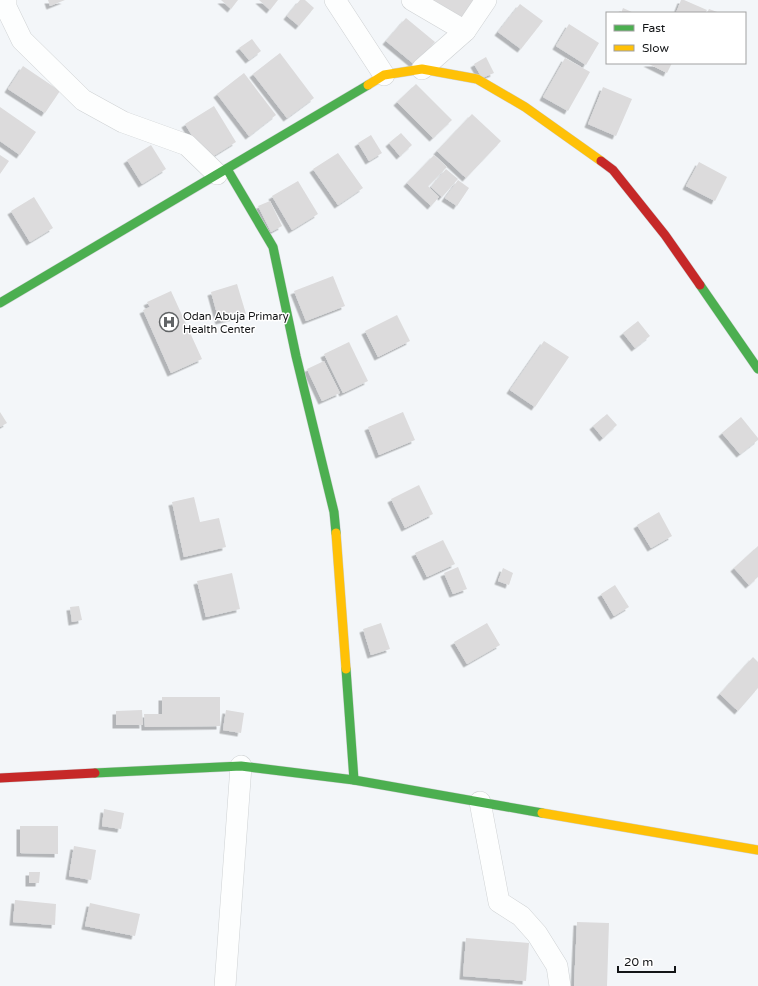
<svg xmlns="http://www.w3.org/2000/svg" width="758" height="986" viewBox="0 0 758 986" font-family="'Varela Round',sans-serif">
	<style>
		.building { fill: #dcdbdc; filter: url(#shadow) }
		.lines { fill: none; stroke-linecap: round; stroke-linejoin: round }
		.street-casing { stroke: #cfd2d4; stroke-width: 22 }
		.fast-casing { stroke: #cfd2d4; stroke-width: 10 }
		.slow-casing { stroke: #cfd2d4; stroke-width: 10 }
		.jam-casing { stroke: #cfd2d4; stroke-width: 10 }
		.street { stroke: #fdfefe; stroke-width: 21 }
		.fast { stroke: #4caf50; stroke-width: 9 }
		.slow { stroke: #ffc107; stroke-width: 9 }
		.jam { stroke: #c62828; stroke-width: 9 }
		.labels { text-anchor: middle; stroke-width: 3; stroke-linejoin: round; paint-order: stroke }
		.poi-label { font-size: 11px; fill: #131517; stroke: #fff; text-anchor: start }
	</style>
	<defs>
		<filter id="shadow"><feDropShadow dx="-3.5" dy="3.5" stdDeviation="0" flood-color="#0004"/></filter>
	</defs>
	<rect width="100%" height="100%" fill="#f3f6f9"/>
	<g class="building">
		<path d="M48 0H65L50 6Z"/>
		<path d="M221 0H238L231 9Z"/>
		<path d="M259 0H278L270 10Z"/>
		<path d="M300 0H305L314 8 299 26 287 16Z"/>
		<path d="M432 0H475L463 19Z"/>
		<path d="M681 0H684L707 10 705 13H676Z"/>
		<path d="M520 4 543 21 521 49 498 32Z"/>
		<path d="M623 8 634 13H621Z"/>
		<path d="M709 9 720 13H707Z"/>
		<path d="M406 18 435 42 415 65 386 41Z"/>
		<path d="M569 24 599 43 586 65 556 46Z"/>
		<path d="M252 39 261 51 249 60 239 48Z"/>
		<path d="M280 53 314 98 287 118 253 74Z"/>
		<path d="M486 57 494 73 482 78 474 64Z"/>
		<path d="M565 58 590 72 568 111 543 97Z"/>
		<path d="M647 63H672L667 73Z"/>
		<path d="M23 66 60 91 45 113 8 89Z"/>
		<path d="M244 73 276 115 249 136 217 94Z"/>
		<path d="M416 84 452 120 433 138 397 102Z"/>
		<path d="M603 87 632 99 616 136 588 124Z"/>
		<path d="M214 106 236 142 207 160 185 124Z"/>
		<path d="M0 107 36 132 20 155 0 141Z"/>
		<path d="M472 114 501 141 466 178 437 151Z"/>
		<path d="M401 133 412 145 400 156 389 143Z"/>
		<path d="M371 135 382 153 369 161 358 143Z"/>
		<path d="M151 145 166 169 142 184 127 160Z"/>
		<path d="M338 153 363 188 338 205 313 169Z"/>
		<path d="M0 155 9 161 0 174Z"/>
		<path d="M434 155 447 167 428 186 439 197 431 206 407 183Z"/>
		<path d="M699 162 727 177 715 201 686 186Z"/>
		<path d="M446 169 458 179 442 197 431 187Z"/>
		<path d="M458 180 469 188 457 206 445 198Z"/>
		<path d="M298 181 318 214 292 230 272 196Z"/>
		<path d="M34 197 53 228 30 242 11 211Z"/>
		<path d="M270 201 282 226 271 232 258 206Z"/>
		<path d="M333 276 345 306 306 321 294 291Z"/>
		<path d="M237 284 246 314 219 321 211 292Z"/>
		<path d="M171 291 202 359 171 373 143 310 150 307 147 302Z"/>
		<path d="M397 315 410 341 378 357 365 331Z"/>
		<path d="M638 321 650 336 635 348 623 333Z"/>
		<path d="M544 341 569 357 535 407 510 390Z"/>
		<path d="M349 342 368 381 343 393 324 354Z"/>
		<path d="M324 361 340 393 322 401 307 369Z"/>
		<path d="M0 412 7 423 0 427Z"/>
		<path d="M403 412 415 440 379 455 368 427Z"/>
		<path d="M607 414 617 425 603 438 593 426Z"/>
		<path d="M741 417 758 438V440L740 454 722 433Z"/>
		<path d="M419 485 433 514 405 528 391 499Z"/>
		<path d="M194 497 200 522 219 518 226 547 184 557 172 502Z"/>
		<path d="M659 512 672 536 651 548 637 525Z"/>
		<path d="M443 540 455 564 427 577 415 553Z"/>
		<path d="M758 546V577L749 585 734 568Z"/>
		<path d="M458 567 467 589 453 594 444 573Z"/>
		<path d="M503 568 513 573 509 585 498 581Z"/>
		<path d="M232 573 240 609 206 617 197 581Z"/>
		<path d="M615 585 629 607 614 616 601 594Z"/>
		<path d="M79 606 82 620 72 622 70 607Z"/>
		<path d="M381 623 390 649 371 655 363 629Z"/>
		<path d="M487 623 500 645 467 664 454 642Z"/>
		<path d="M753 657 758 662V688L738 711 720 694Z"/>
		<path d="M162 697H220V726L145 727 144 714H162Z"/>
		<path d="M142 710 143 725H116V711Z"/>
		<path d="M226 710 244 713 241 733 223 730Z"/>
		<path d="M104 809 124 813 121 829 102 826Z"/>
		<path d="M20 826H58V854L20 853Z"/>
		<path d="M74 846 96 850 91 880 69 876Z"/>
		<path d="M29 872H40L39 883H29Z"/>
		<path d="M15 900 56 904 55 925 13 922Z"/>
		<path d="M90 903 140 914 135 936 85 926Z"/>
		<path d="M577 922 609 923 607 986H574Z"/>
		<path d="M466 938 529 943 526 981 463 976Z"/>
	</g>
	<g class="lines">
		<defs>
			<g id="street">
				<path d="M6 0V7L22 40 83 100 123 122 187 145 217 174"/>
				<path d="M335 0 384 75"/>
				<path d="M412 0 465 31"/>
				<path d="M422 69 465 31 486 0"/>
				<path d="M480 802 499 902 521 916 537 934 557 966 560 986"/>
				<path d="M225 986 241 766"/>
			</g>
			<g id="fast">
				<path d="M227 169 273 247 296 356 334 512 336 533"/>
				<path d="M700 285 758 369"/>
				<path d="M0 303 368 85"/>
				<path d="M346 669 354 780"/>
				<path d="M95 773 241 766 354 780 542 813"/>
			</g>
			<g id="slow">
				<path d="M368 85 384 75 422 69 477 79 525 107 601 161"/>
				<path d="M336 533 346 669"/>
				<path d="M542 813 758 850"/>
			</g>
			<g id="jam">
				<path d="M601 161 613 170 665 235 700 285"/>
				<path d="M0 778 95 773"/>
			</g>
		</defs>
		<use href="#street" class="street-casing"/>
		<use href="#fast" class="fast-casing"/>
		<use href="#slow" class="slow-casing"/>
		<use href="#jam" class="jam-casing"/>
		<use href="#street" class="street"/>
		<use href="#fast" class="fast"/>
		<use href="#slow" class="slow"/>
		<use href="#jam" class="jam"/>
	</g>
	<defs>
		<symbol id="hospital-ring" viewBox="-11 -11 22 22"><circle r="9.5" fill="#fff" stroke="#616466" stroke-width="1.5"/><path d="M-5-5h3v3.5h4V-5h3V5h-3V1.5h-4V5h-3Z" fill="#616466"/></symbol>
	</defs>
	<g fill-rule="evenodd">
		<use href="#hospital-ring" x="158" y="311" width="22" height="22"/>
	</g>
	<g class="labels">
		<g class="poi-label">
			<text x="183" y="320">Odan Abuja Primary<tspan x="183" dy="13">Health Center</tspan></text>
		</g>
	</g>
	<rect x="606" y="12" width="140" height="52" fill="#ffffff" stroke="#a1a1a2"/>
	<rect x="614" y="25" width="20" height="6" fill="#4caf50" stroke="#a1a1a2"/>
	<text x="642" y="32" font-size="12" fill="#131517">Fast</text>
	<rect x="614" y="45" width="20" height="6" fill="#ffc107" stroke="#a1a1a2"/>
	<text x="642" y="52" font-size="12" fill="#131517">Slow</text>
	<path d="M618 966v6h57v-6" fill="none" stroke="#131517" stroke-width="2"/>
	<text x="624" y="966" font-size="12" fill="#131517" stroke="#ffffff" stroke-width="3" paint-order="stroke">20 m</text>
</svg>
